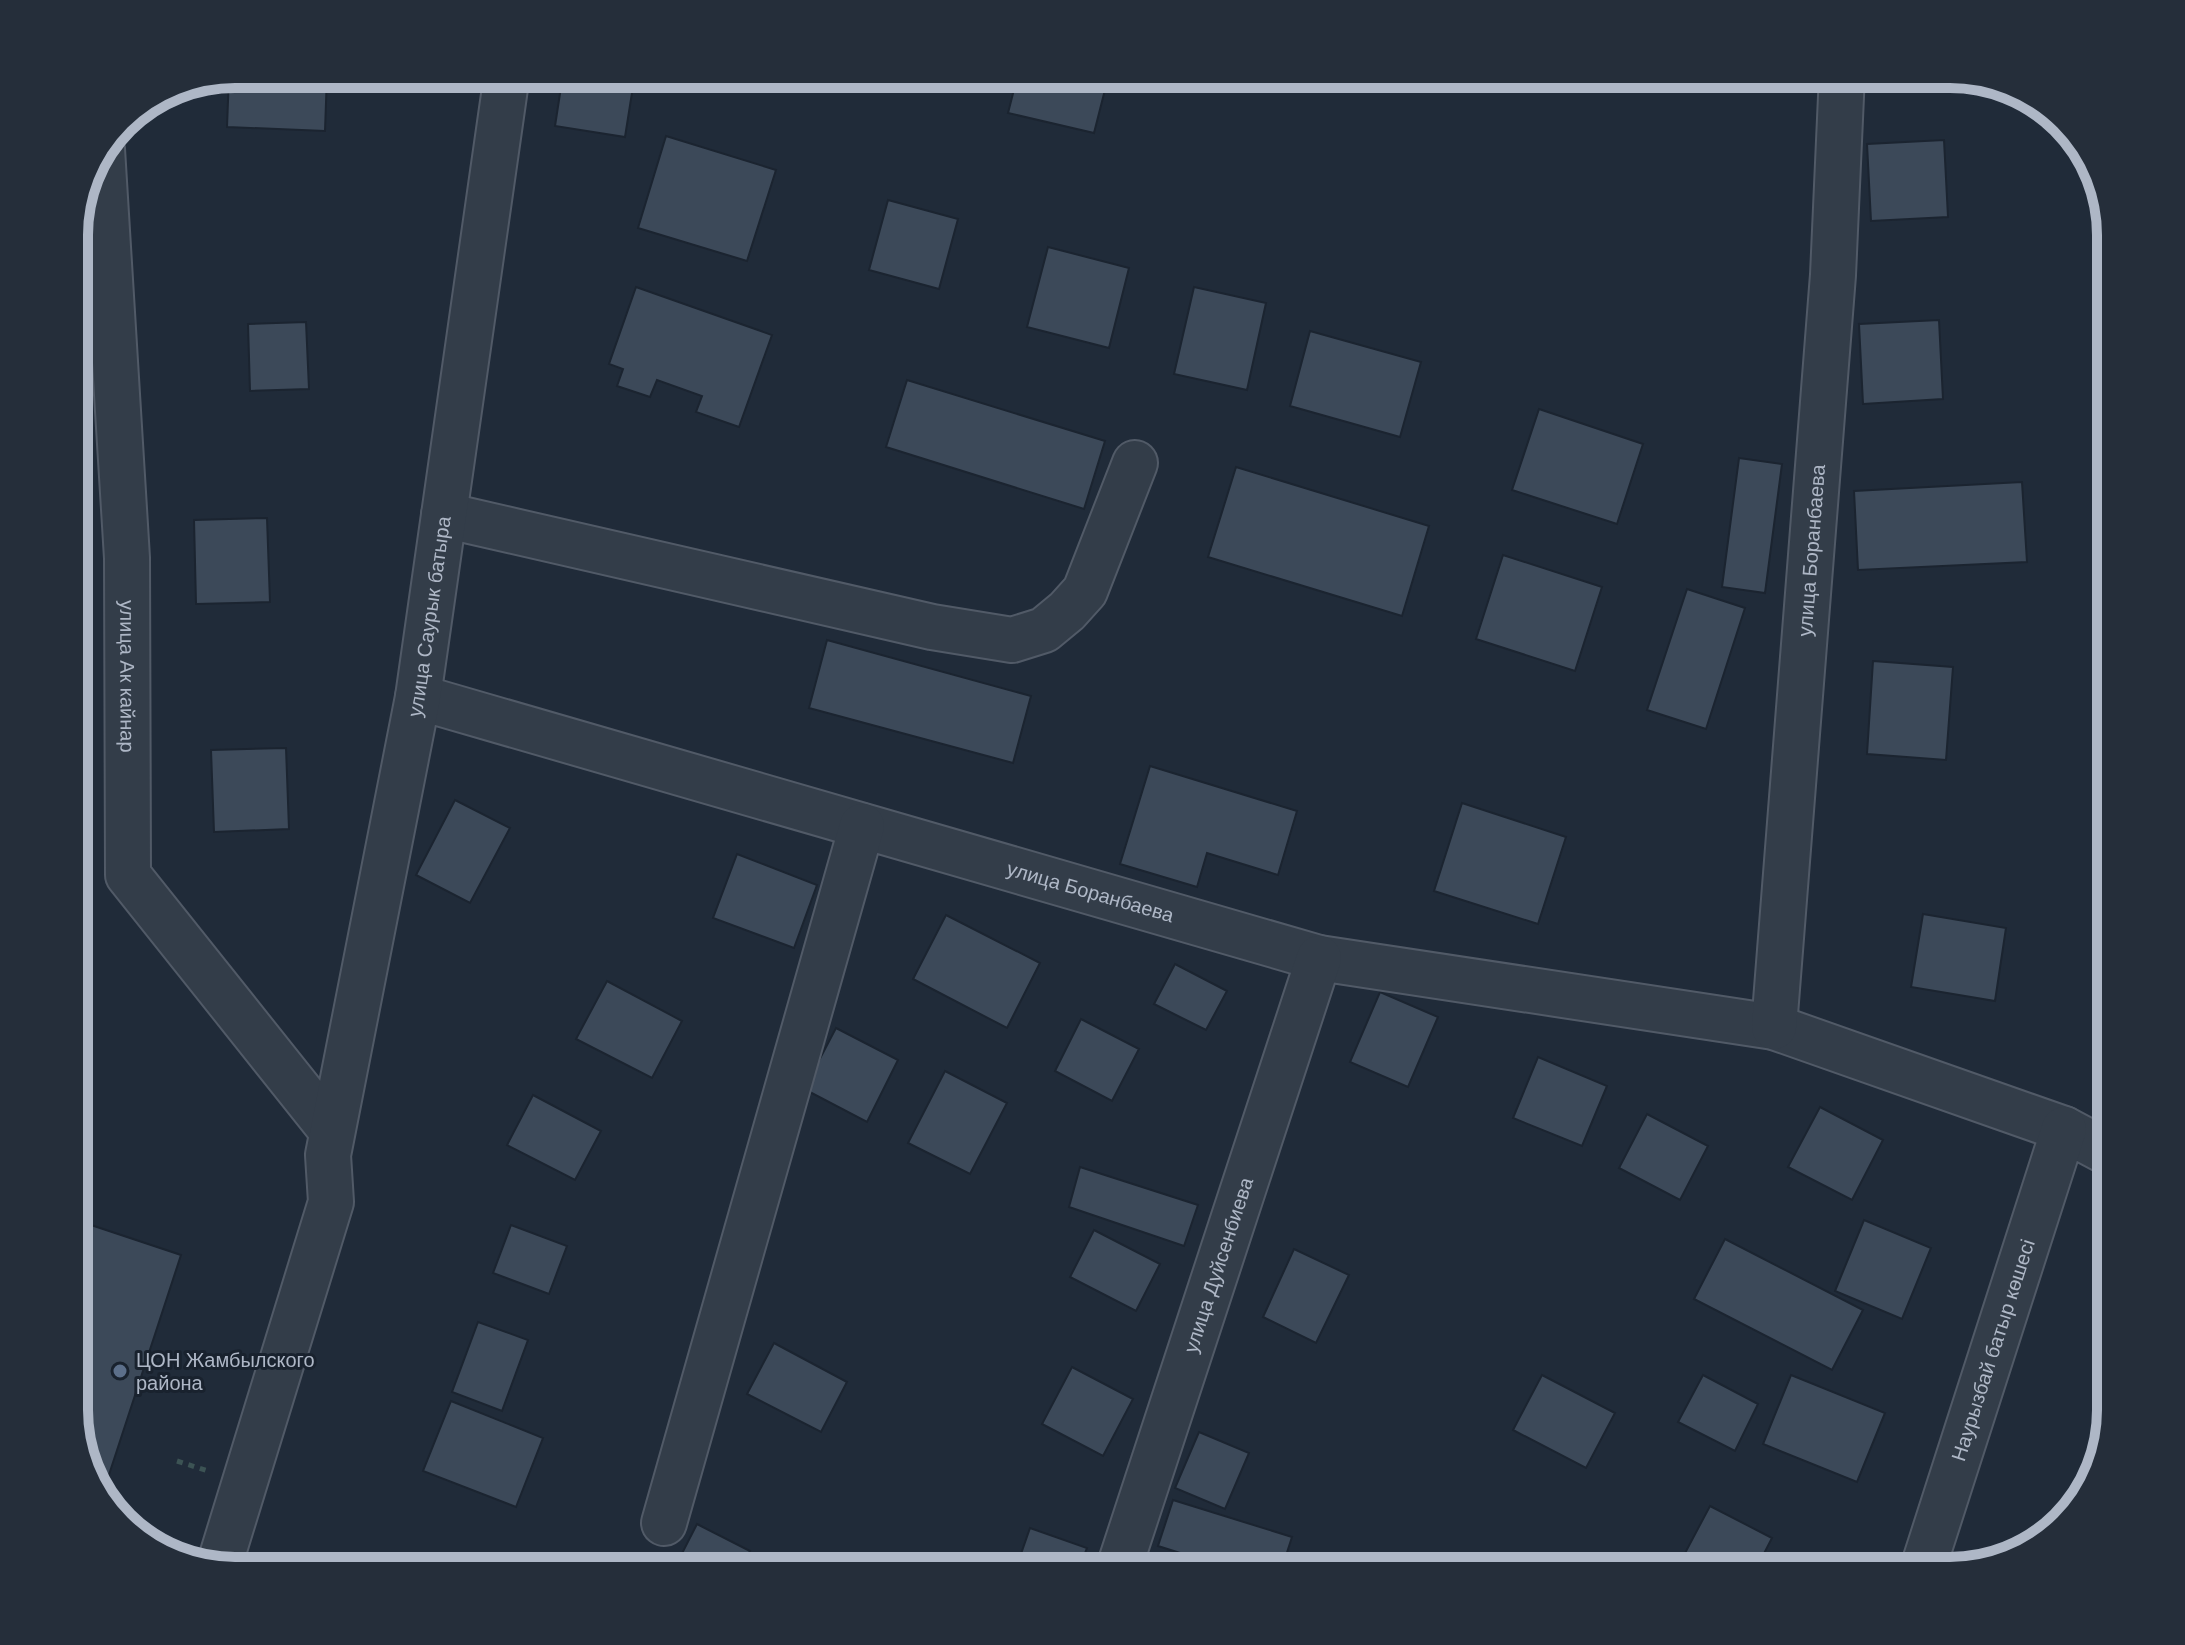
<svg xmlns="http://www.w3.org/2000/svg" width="2185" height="1645" viewBox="0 0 2185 1645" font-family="'DM Sans',sans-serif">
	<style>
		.building { fill: #3c4959; stroke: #1b2430; stroke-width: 2 }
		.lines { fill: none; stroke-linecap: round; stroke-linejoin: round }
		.minor-casing { stroke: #515a67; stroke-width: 48 }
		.path { stroke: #3c5354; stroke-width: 5; stroke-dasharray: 6 6; stroke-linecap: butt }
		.minor { stroke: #333d49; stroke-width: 44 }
		.service-dot { fill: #5c6f8a; stroke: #19222e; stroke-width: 3 }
		.labels { text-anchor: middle; stroke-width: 6; stroke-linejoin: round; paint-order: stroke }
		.street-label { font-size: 20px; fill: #aeb7c6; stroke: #19222e }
		.poi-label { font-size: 20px; fill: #aeb7c6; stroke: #19222e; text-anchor: start }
		.rim { fill: none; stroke: #aeb7c6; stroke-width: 10 }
	</style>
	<rect width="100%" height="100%" fill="#202b39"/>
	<g class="building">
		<path d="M235 74H327L325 131 227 127 229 75Z"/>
		<path d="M563 74H635L625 137 555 126Z"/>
		<path d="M1018 74H1109L1094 133 1008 113Z"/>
		<path d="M666 136 776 170 747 261 638 228Z"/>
		<path d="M1944 140 1948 217 1871 221 1867 144Z"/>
		<path d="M888 200 958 219 939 289 869 270Z"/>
		<path d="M1048 247 1129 268 1109 348 1027 327Z"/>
		<path d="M636 287 772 335 739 427 696 412 702 396 657 380 650 397 617 386 623 369 609 364Z"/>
		<path d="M1194 287 1266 303 1247 390 1174 374Z"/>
		<path d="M1939 320 1943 399 1863 404 1859 324Z"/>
		<path d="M306 322 309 389 250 391 248 324Z"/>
		<path d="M1310 331 1421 362 1400 437 1290 406Z"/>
		<path d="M907 380 1105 441 1084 509 886 447Z"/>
		<path d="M1539 409 1643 444 1617 524 1512 490Z"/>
		<path d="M1739 458 1782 464 1765 593 1722 587Z"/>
		<path d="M1236 467 1429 526 1402 616 1208 557Z"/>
		<path d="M2022 482 2027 562 1858 570 1854 491Z"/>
		<path d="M267 518 270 602 196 604 194 520Z"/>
		<path d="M1503 555 1602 587 1575 671 1476 639Z"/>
		<path d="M1687 589 1745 608 1706 729 1647 710Z"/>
		<path d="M827 640 1031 696 1013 763 809 708Z"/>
		<path d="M1873 661 1953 667 1946 760 1867 754Z"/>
		<path d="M286 748 289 829 214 832 211 750Z"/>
		<path d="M1150 766 1297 811 1278 875 1207 853 1197 887 1120 864Z"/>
		<path d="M455 800 510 828 470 903 416 875Z"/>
		<path d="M1462 803 1566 837 1538 924 1434 891Z"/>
		<path d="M737 854 817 885 794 948 713 918Z"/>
		<path d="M1923 914 2006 928 1995 1001 1911 987Z"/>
		<path d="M946 915 1040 963 1007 1028 913 979Z"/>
		<path d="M1175 964 1227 991 1206 1030 1154 1004Z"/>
		<path d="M607 981 682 1021 652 1078 576 1039Z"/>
		<path d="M1380 992 1438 1017 1408 1087 1350 1062Z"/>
		<path d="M1081 1019 1139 1049 1112 1101 1055 1071Z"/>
		<path d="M836 1028 898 1060 867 1122 804 1089Z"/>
		<path d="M1538 1057 1607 1086 1582 1146 1513 1118Z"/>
		<path d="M945 1071 1007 1103 970 1174 908 1143Z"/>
		<path d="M533 1095 601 1131 575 1180 507 1145Z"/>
		<path d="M1820 1107 1883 1140 1852 1200 1788 1167Z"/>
		<path d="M1647 1114 1708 1146 1680 1200 1619 1168Z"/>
		<path d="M1080 1167 1198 1205 1184 1246 1069 1207Z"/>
		<path d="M76 1220 181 1255 102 1496 91 1482 74 1420Z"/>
		<path d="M1864 1220 1931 1248 1902 1319 1835 1291Z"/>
		<path d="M511 1225 567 1246 549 1294 493 1273Z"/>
		<path d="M1094 1230 1160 1264 1136 1311 1070 1277Z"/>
		<path d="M1725 1239 1863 1310 1832 1370 1694 1299Z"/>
		<path d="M1294 1249 1349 1275 1316 1343 1263 1317Z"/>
		<path d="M478 1322 528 1340 502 1411 452 1392Z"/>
		<path d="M774 1343 847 1382 821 1432 747 1394Z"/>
		<path d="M1072 1367 1133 1399 1103 1456 1042 1424Z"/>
		<path d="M1542 1375 1615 1413 1586 1468 1513 1430Z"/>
		<path d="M1703 1375 1758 1404 1735 1451 1678 1422Z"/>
		<path d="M1791 1375 1885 1413 1857 1482 1763 1444Z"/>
		<path d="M451 1401 543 1438 516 1507 423 1471Z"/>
		<path d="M1199 1432 1249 1453 1225 1509 1175 1488Z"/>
		<path d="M1173 1500 1292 1537 1281 1571H1237L1158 1546Z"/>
		<path d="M1710 1506 1772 1538 1755 1571H1715L1684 1555Z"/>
		<path d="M697 1524 750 1551 739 1571H673Z"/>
		<path d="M1030 1528 1087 1548 1078 1571H1015Z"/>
	</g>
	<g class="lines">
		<defs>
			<g id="minor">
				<path id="s1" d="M102 149 127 558 128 875 332 1131"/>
				<path d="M444 515 932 627 1012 640 1044 630 1067 611 1085 591 1135 463"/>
				<path id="s2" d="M418 697 1319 958 1774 1027 2064 1129 2111 1154"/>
				<path id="s3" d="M1774 1027 1833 275 1842 74"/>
				<path d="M664 1523 862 826"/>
				<path id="s4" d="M219 1566 331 1202 328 1155 418 697 507 74"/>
				<path id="s5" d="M1118 1571 1319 958"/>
				<path id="s6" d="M1922 1571 2064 1129"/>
			</g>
		</defs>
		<use href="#minor" class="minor-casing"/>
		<path class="path" d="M177 1461 208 1471"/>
		<use href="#minor" class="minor"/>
	</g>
	<circle class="service-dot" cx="120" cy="1371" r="8"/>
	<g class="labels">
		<g class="street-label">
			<text dy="7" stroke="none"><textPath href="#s3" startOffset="478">улица Боранбаева</textPath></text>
			<text dy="7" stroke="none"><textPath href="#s4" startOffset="976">улица Саурык батыра</textPath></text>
			<text dy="7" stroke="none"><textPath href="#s1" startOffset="528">улица Ак кайнар</textPath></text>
			<text dy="7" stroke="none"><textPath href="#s2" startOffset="700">улица Боранбаева</textPath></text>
			<text dy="7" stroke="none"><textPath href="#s5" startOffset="322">улица Дуйсенбиева</textPath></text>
			<text dy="7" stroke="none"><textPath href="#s6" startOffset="232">Наурызбай батыр көшесі</textPath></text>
		</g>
		<g class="poi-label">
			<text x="136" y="1367">ЦОН Жамбылского<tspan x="136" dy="23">района</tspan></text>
		</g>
	</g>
	<path d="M0 0H2185V1645H0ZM235 88H1950A147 147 0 0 1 2097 235V1410A147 147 0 0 1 1950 1557H235A147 147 0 0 1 88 1410V235A147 147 0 0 1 235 88Z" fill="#252e3a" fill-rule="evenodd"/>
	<path class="rim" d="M235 88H1950A147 147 0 0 1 2097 235V1410A147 147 0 0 1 1950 1557H235A147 147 0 0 1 88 1410V235A147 147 0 0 1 235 88Z"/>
</svg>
